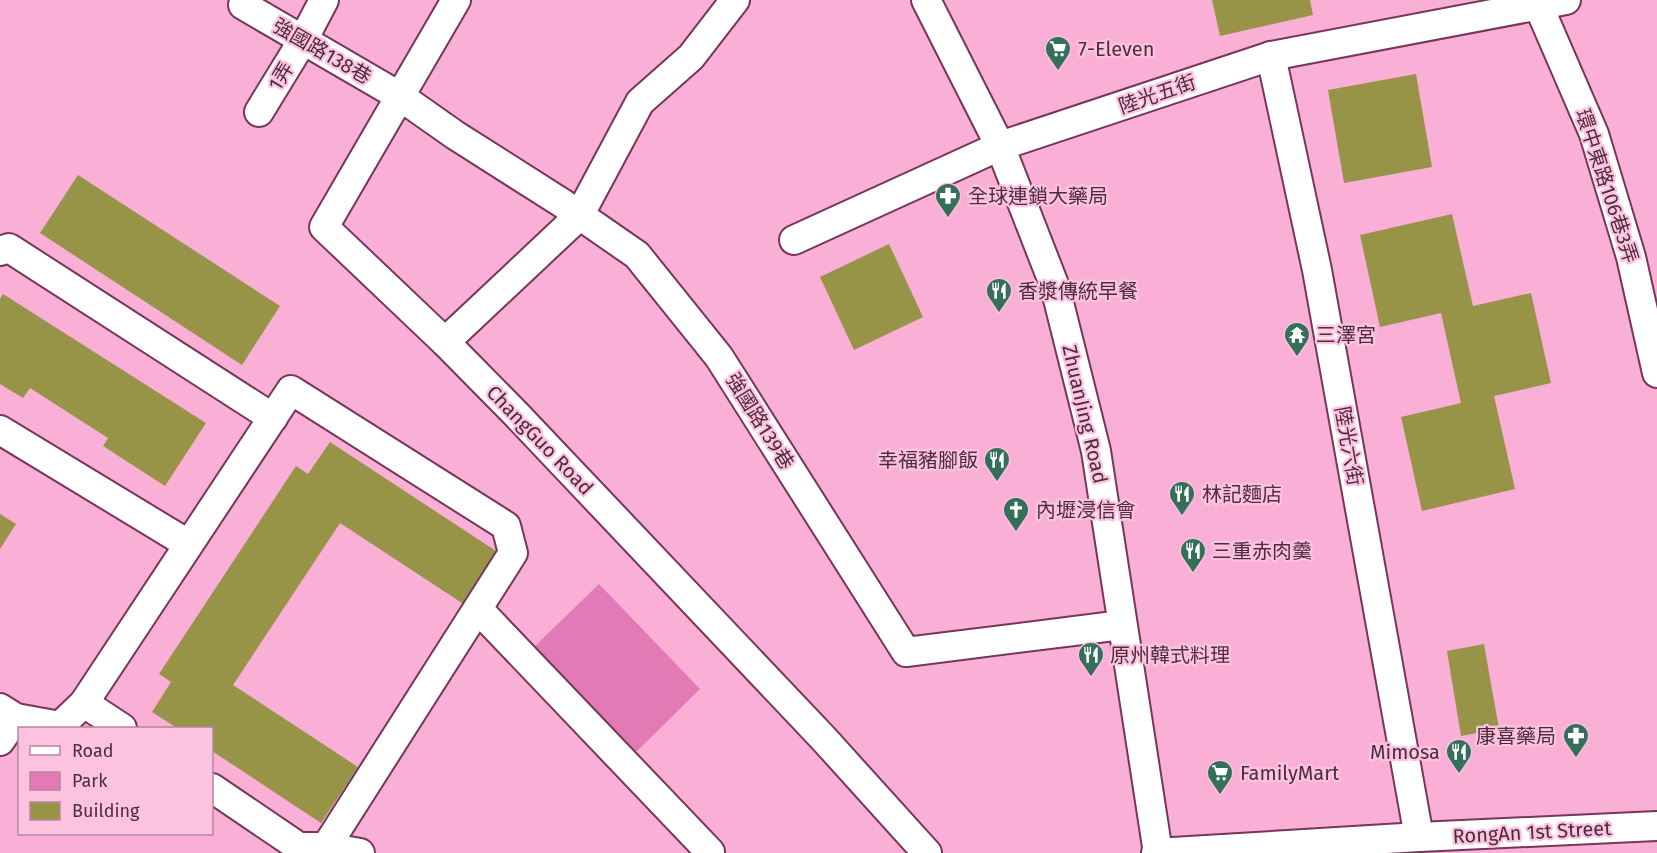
<svg xmlns="http://www.w3.org/2000/svg" width="1657" height="853" viewBox="0 0 1657 853" font-family="'Fira Sans','Noto Sans TC',sans-serif">
	<style>
		.green { fill: #e37ab5 }
		.building { fill: #979448 }
		.lines { fill: none; stroke-linecap: round; stroke-linejoin: round }
		.minor-casing { stroke: #75365a; stroke-width: 32 }
		.minor { stroke: #fff; stroke-width: 28 }
		.labels { text-anchor: middle; stroke-width: 4.5; stroke-linejoin: round; paint-order: stroke }
		.poi-label { font-size: 20px; fill: #4b2d3d; stroke: #fec2e1; text-anchor: start }
		.street-label { font-size: 20px; fill: #4b2d3d; stroke: #fec2e1 }
	</style>
	<rect width="100%" height="100%" fill="#f9afd6"/>
	<path class="green" d="M599 584 700 689 635 753 533 648Z"/>
	<g class="building">
		<path d="M1212 0H1310L1313 15 1220 36Z"/>
		<path d="M1416 74 1432 167 1344 183 1328 90Z"/>
		<path d="M78 175 280 306 242 365 40 233Z"/>
		<path d="M1452 214 1473 306 1531 293 1551 383 1494 396 1515 489 1422 511 1401 417 1461 403 1441 313 1380 327 1360 235Z"/>
		<path d="M889 244 923 317 854 350 820 277Z"/>
		<path d="M3 294 206 423 165 486 103 446 108 438 30 388 23 398 0 384V299Z"/>
		<path d="M330 442 499 553 465 605 340 523 233 685 358 767 321 823 212 751V728H177L152 712 171 682 159 674 296 466 308 474Z"/>
		<path d="M0 514 16 524 0 549Z"/>
		<path d="M1484 644 1499 729 1461 736 1447 651Z"/>
	</g>
	<g class="lines">
		<defs>
			<g id="minor">
				<path d="M456 0 324 227 445 342 516 414 824 739 927 853"/>
				<path d="M926 0 1000 146 1055 287 1096 451 1158 853"/>
				<path d="M1536 0 1594 134 1631 257 1657 373"/>
				<path d="M243 5 401 97 455 135 562 203 637 255 719 357 906 652 1122 625"/>
				<path d="M1271 56 1317 270 1419 837"/>
				<path d="M259 112 303 40 324 0"/>
				<path d="M794 240 1000 146 1271 56 1566 0"/>
				<path d="M0 251 9 248 273 418"/>
				<path d="M445 342 579 216 640 102 691 57 735 0"/>
				<path d="M0 430 188 544"/>
				<path d="M478 609 710 852 709 853"/>
				<path d="M0 708 16 718 60 726 84 703"/>
				<path d="M122 728 84 703 291 390 506 526 513 553 326 847H299L212 788"/>
				<path d="M0 741 16 718"/>
				<path d="M326 847 360 853"/>
				<path d="M1156 853 1419 837 1657 826"/>
			</g>
		</defs>
		<use href="#minor" class="minor-casing"/>
		<use href="#minor" class="minor"/>
	</g>
	<defs>
		<symbol id="supermarket-pin" viewBox="-11 -11 22 30"><path d="M0 17L-7.5 6A9.5 9.5 0 1 1 7.5 6Z" fill="#346f59" stroke="#fec2e1"/><path d="M-6-5.5h2.5l.6 2H6L4.5 2H-2.5L-4.4-4H-6ZM-1.5 3.2a1.3 1.3 0 1 0 .1 0ZM3 3.2a1.3 1.3 0 1 0 .1 0Z" fill="#fff"/></symbol>
		<symbol id="pharmacy-pin" viewBox="-11 -11 22 30"><path d="M0 17L-7.5 6A9.5 9.5 0 1 1 7.5 6Z" fill="#346f59" stroke="#fec2e1"/><path d="M-2-6h4v4h4v4h-4v4h-4v-4h-4v-4h4Z" fill="#fff"/></symbol>
		<symbol id="restaurant-pin" viewBox="-11 -11 22 30"><path d="M0 17L-7.5 6A9.5 9.5 0 1 1 7.5 6Z" fill="#346f59" stroke="#fec2e1"/><path d="M-5-6h1v4h1v-4h1v4h1v-4h1v5L-1.5 .5V6h-2V.5L-5-1ZM5-6V6H3V1.5H1.5Q1.5-4 5-6Z" fill="#fff"/></symbol>
		<symbol id="temple-pin" viewBox="-11 -11 22 30"><path d="M0 17L-7.5 6A9.5 9.5 0 1 1 7.5 6Z" fill="#346f59" stroke="#fec2e1"/><path d="M0-6L5-2H3V0L6.5 2.5H4V6H1.5V3h-3V6H-4V2.5H-6.5L-3 0V-2H-5Z" fill="#fff"/></symbol>
		<symbol id="church-pin" viewBox="-11 -11 22 30"><path d="M0 17L-7.5 6A9.5 9.5 0 1 1 7.5 6Z" fill="#346f59" stroke="#fec2e1"/><path d="M-1.2-6h2.4v3.5h3.3v2.4h-3.3V6h-2.4V-.1h-3.3v-2.4h3.3Z" fill="#fff"/></symbol>
	</defs>
	<g fill-rule="evenodd">
		<use href="#supermarket-pin" x="1043" y="34" width="30" height="40"/>
		<use href="#pharmacy-pin" x="933" y="181" width="30" height="40"/>
		<use href="#restaurant-pin" x="984" y="276" width="30" height="40"/>
		<use href="#temple-pin" x="1282" y="320" width="30" height="40"/>
		<use href="#restaurant-pin" x="982" y="445" width="30" height="40"/>
		<use href="#restaurant-pin" x="1167" y="479" width="30" height="40"/>
		<use href="#church-pin" x="1001" y="495" width="30" height="40"/>
		<use href="#restaurant-pin" x="1178" y="536" width="30" height="40"/>
		<use href="#restaurant-pin" x="1076" y="640" width="30" height="40"/>
		<use href="#pharmacy-pin" x="1561" y="721" width="30" height="40"/>
		<use href="#restaurant-pin" x="1444" y="737" width="30" height="40"/>
		<use href="#supermarket-pin" x="1205" y="758" width="30" height="40"/>
	</g>
	<g class="labels">
		<g class="poi-label">
			<text x="1078" y="56">7-Eleven</text>
			<text x="968" y="203">全球連鎖大藥局</text>
			<text x="1018" y="298">香漿傳統早餐</text>
			<text x="1316" y="342">三澤宮</text>
			<text x="978" y="467" text-anchor="end">幸福豬腳飯</text>
			<text x="1202" y="501">林記麵店</text>
			<text x="1036" y="517">內壢浸信會</text>
			<text x="1212" y="558">三重赤肉羹</text>
			<text x="1110" y="662">原州韓式料理</text>
			<text x="1556" y="743" text-anchor="end">康喜藥局</text>
			<text x="1440" y="759" text-anchor="end">Mimosa</text>
			<text x="1240" y="780">FamilyMart</text>
		</g>
		<g class="street-label">
			<text transform="translate(322 51) rotate(30)" y="7">強國路138巷</text>
			<text transform="translate(281 76) rotate(-59)" y="7">1弄</text>
			<text transform="translate(1157 94) rotate(-19)" y="7">陸光五街</text>
			<text transform="translate(1607 186) rotate(72)" y="7">環中東路106巷3弄</text>
			<text transform="translate(1085 414) rotate(77)" y="7">ZhuanJing Road</text>
			<text transform="translate(760 421) rotate(58)" y="7">強國路139巷</text>
			<text transform="translate(540 440) rotate(46)" y="7">ChangGuo Road</text>
			<text transform="translate(1349 446) rotate(80)" y="7">陸光六街</text>
			<text transform="translate(1532 832) rotate(-3)" y="7">RongAn 1st Street</text>
		</g>
	</g>
	<rect x="18" y="727" width="195" height="108" fill="#fec2e1" stroke="#b6869f" stroke-width="1.5"/>
	<rect x="30" y="746" width="30" height="9" fill="#ffffff" stroke="#b6869f" stroke-width="1.5"/>
	<text x="72" y="757" font-size="18" fill="#4b2d3d">Road</text>
	<rect x="30" y="772" width="30" height="18" fill="#e37ab5" stroke="#b6869f" stroke-width="1.5"/>
	<text x="72" y="787" font-size="18" fill="#4b2d3d">Park</text>
	<rect x="30" y="802" width="30" height="18" fill="#979448" stroke="#b6869f" stroke-width="1.5"/>
	<text x="72" y="817" font-size="18" fill="#4b2d3d">Building</text>
</svg>
